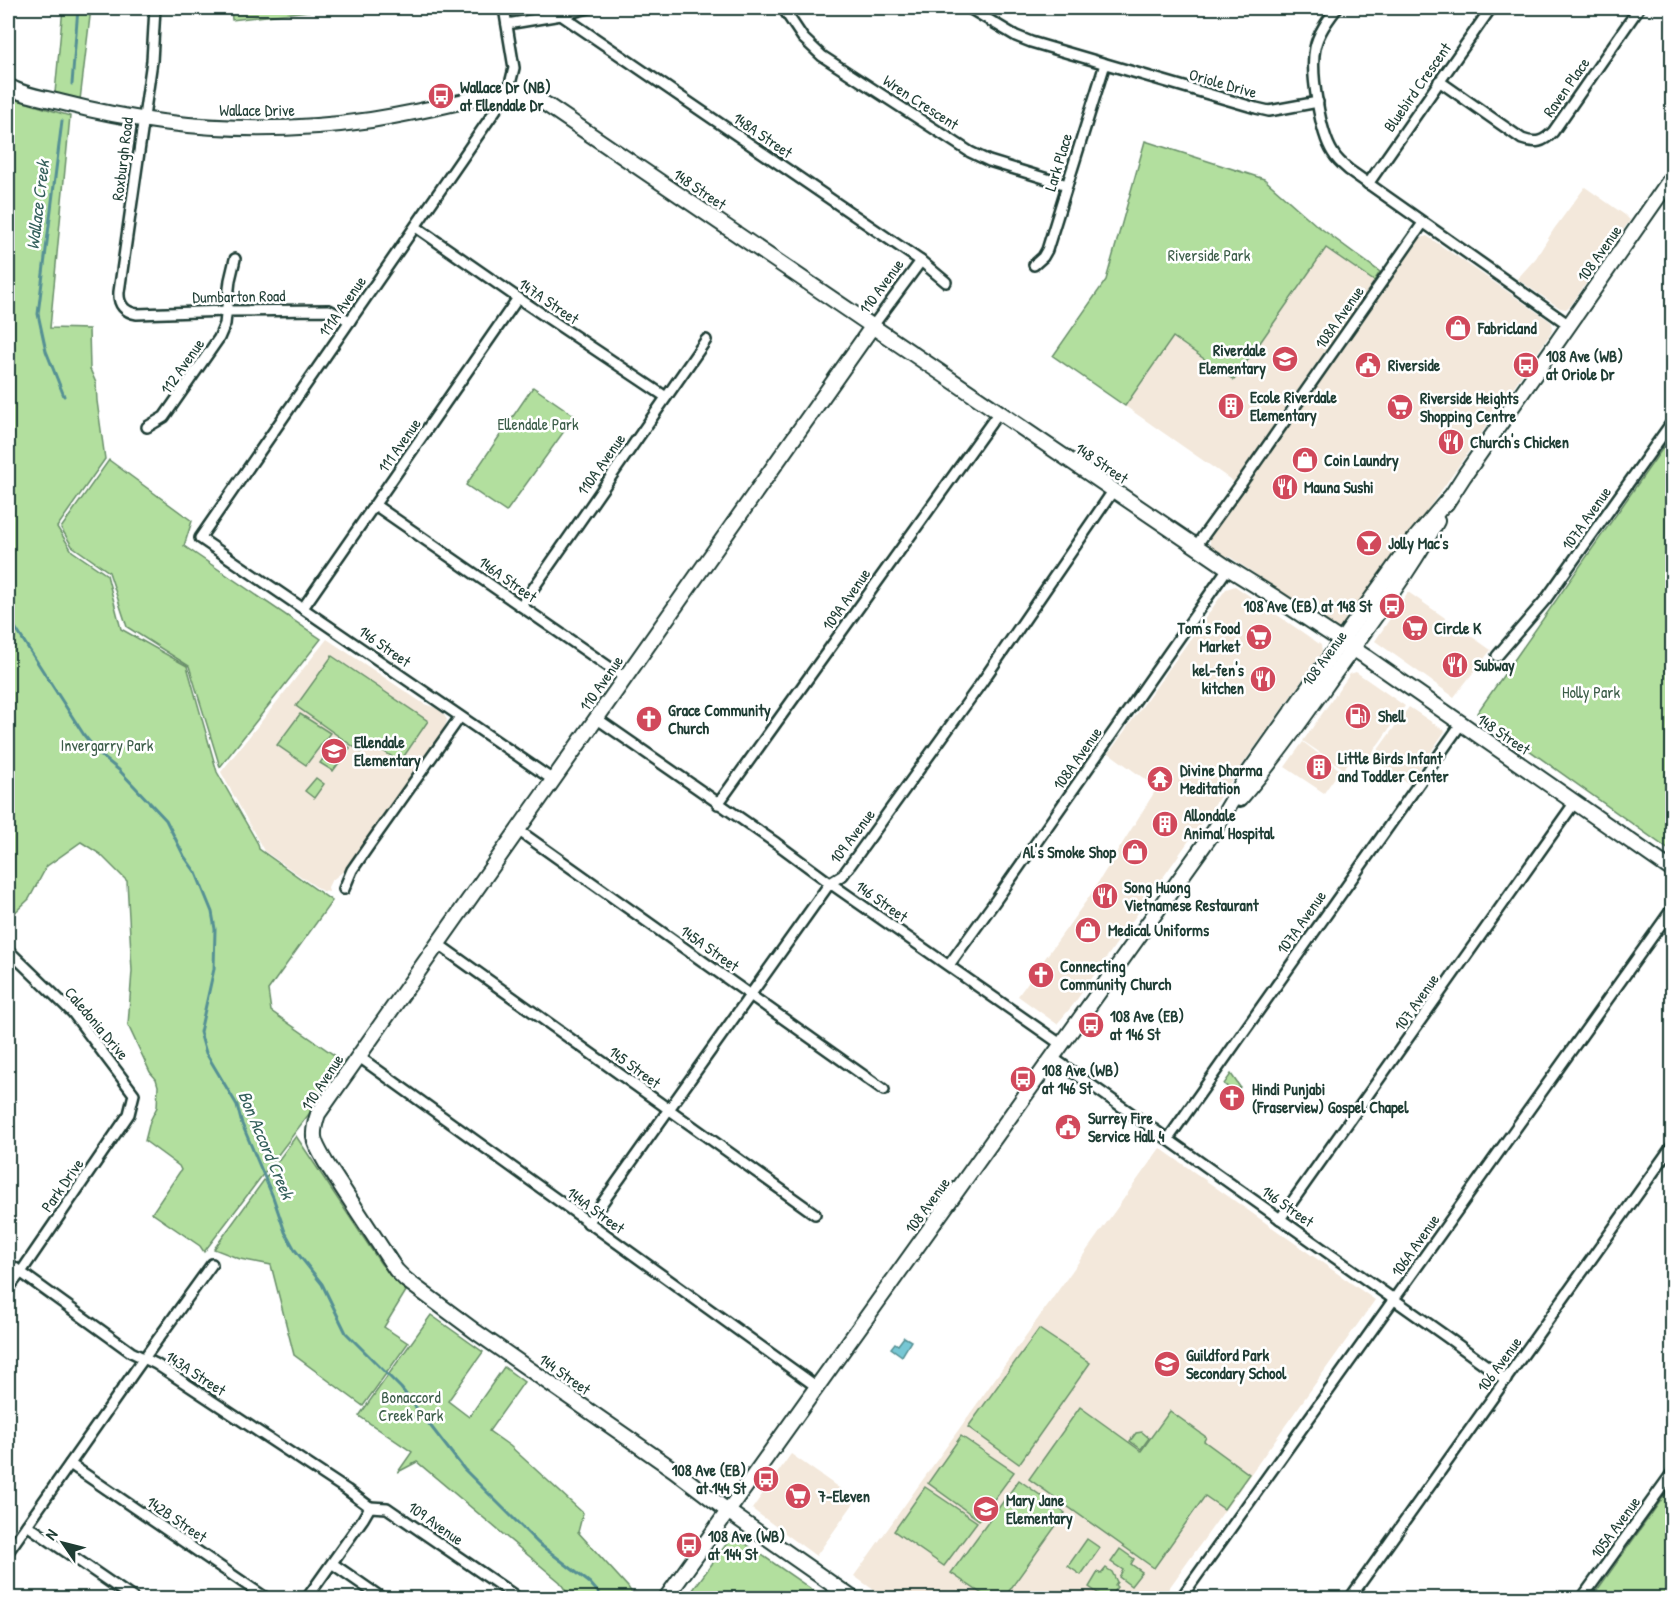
<svg xmlns="http://www.w3.org/2000/svg" width="1680" height="1606" viewBox="0 0 1680 1606" font-family="'Patrick Hand',sans-serif">
	<style>
		.built { fill: #f3e8db }
		.green { fill: #b2df9e; stroke: #688e69; stroke-width: 1.5 }
		.water { fill: #77c7d4; stroke: #549094; stroke-width: 1.5 }
		.lines { fill: none; stroke-linecap: round; stroke-linejoin: round }
		.stream { stroke: #549094; stroke-width: 3 }
		.street-casing { stroke: #1f3d34; stroke-width: 14 }
		.secondary-casing { stroke: #1f3d34; stroke-width: 18 }
		.street { stroke: #fff; stroke-width: 9 }
		.secondary { stroke: #fff; stroke-width: 14 }
		.labels { text-anchor: middle; stroke-width: 5; stroke-linejoin: round; paint-order: stroke }
		.street-label { font-size: 16px; fill: #1f3d34; stroke: #fff }
		.poi-label { font-size: 16px; font-weight: bold; fill: #1f3d34; stroke: #fff; text-anchor: start }
		.park-label { font-size: 16px; fill: #3c5d49; stroke: #fff }
		.water-label { font-size: 18px; font-style: italic; fill: #35605c; stroke: #fff }
	</style>
	<rect width="100%" height="100%" fill="#fff"/>
	<filter id="ink" filterUnits="userSpaceOnUse"><feTurbulence type="fractalNoise" baseFrequency=".0167" numOctaves="2"/><feDisplacementMap in="SourceGraphic" scale="12" xChannelSelector="R" yChannelSelector="G"/><feConvolveMatrix kernelMatrix="1 2 1 2 8 2 1 2 1" color-interpolation-filters="sRGB"/></filter>
	<g filter="url(#ink)">
		<g class="built">
			<path d="M1585 187 1625 215 1630 220 1571 305 1566 309 1560 308 1517 279 1536 258 1554 229Z"/>
			<path d="M1427 236 1547 319 1552 323 1553 328 1551 333 1448 481 1344 627 1336 629 1230 557 1222 556 1214 550 1210 545V537L1419 239Z"/>
			<path d="M1326 248 1374 281 1234 482 1125 406 1173 337 1234 380Z"/>
			<path d="M1235 586 1321 645 1322 652 1073 1005 1057 1024 1018 996 1089 897 1157 788 1109 753 1226 589Z"/>
			<path d="M1408 592 1491 650 1454 697 1375 641Z"/>
			<path d="M327 639 424 704 436 708 443 713 447 720 444 730 345 870 331 881 328 887 329 892 322 891 264 851 221 772Z"/>
			<path d="M1356 672 1405 706 1370 756 1358 748 1344 769 1303 741 1350 674Z"/>
			<path d="M1409 707 1445 731 1409 784 1372 758Z"/>
			<path d="M1303 742 1340 770 1324 793 1285 767Z"/>
			<path d="M1160 1148 1375 1300 1162 1598H885L854 1576Z"/>
			<path d="M791 1454 856 1500 816 1556 752 1509Z"/>
		</g>
		<g class="green">
			<path d="M63 8H91L80 100 55 93Z"/>
			<path d="M231 8H334L232 20Z"/>
			<path d="M8 97 70 116 50 328 89 329 90 369 96 383 97 401 105 459 57 527 72 551 107 575 121 629 187 666 217 772 258 844 259 849 332 901 268 990 271 1011 347 1064 204 1252 200 1246 152 1213 181 1170 179 1166 145 1141 150 1121 157 1107 158 1086 156 1079 150 1072 128 1025 132 971 127 881 100 854 81 842 47 866 29 899 8 919Z"/>
			<path d="M1145 141 1264 179 1315 224 1380 272 1374 281 1326 248 1234 380 1173 337 1125 406 1053 356 1106 280Z"/>
			<path d="M533 387 575 416 506 512 466 485Z"/>
			<path d="M1672 435V852L1477 713Z"/>
			<path d="M109 460 192 521 184 546 321 639 220 767 189 666 127 627 109 572 72 546 61 528Z"/>
			<path d="M332 656 428 721 400 762 368 741 361 752 296 706Z"/>
			<path d="M300 714 330 733 306 765 277 745Z"/>
			<path d="M337 739 350 748 333 771 320 763Z"/>
			<path d="M316 778 324 784 314 798 305 791Z"/>
			<path d="M1231 1074 1240 1087 1235 1093 1224 1084Z"/>
			<path d="M296 1136 381 1264 406 1291 384 1327 408 1343 363 1406 294 1355 271 1265 240 1259 214 1249Z"/>
			<path d="M431 1315 483 1352 448 1401 469 1417 504 1367 524 1382 489 1431 510 1446 583 1513 578 1532 628 1587 635 1598H570L560 1582 417 1462 398 1472 412 1452 359 1416Z"/>
			<path d="M1039 1329 1090 1363 1019 1464 968 1427Z"/>
			<path d="M1080 1407 1141 1451 1170 1411 1206 1437 1204 1441 1249 1474 1224 1509 1205 1496 1154 1568 1029 1479Z"/>
			<path d="M1142 1432 1149 1438 1141 1449 1130 1441 1136 1433Z"/>
			<path d="M961 1436 1014 1472 979 1520 928 1483Z"/>
			<path d="M1019 1480 1065 1513 1004 1598H988L951 1573Z"/>
			<path d="M1672 1485V1598H1597L1593 1596Z"/>
			<path d="M925 1487 977 1522 944 1566 894 1531Z"/>
			<path d="M733 1535 824 1598H687Z"/>
			<path d="M1087 1539 1100 1548 1081 1575 1068 1566Z"/>
			<path d="M1120 1549 1134 1559 1131 1564 1142 1572 1131 1586 1119 1577 1123 1570 1111 1562Z"/>
			<path d="M1106 1568 1112 1572 1117 1582 1115 1585 1117 1587 1109 1598H1105L1089 1587 1098 1572 1101 1574Z"/>
		</g>
		<path class="water" d="M904 1337 911 1341 902 1356 891 1348 895 1343 898 1345Z"/>
		<g class="lines">
			<g class="stream">
				<path d="M72 84 78 8"/>
				<path d="M62 121 38 314 46 351 64 396"/>
				<path d="M8 619 16 629 84 735 99 754 119 770 166 820 184 856 196 873 212 912 215 929 214 969 200 1032 206 1053 237 1105 242 1124 273 1197 285 1232 295 1250 322 1284 346 1333 401 1388 464 1469 538 1543 590 1583 603 1598"/>
			</g>
			<defs>
				<g id="street">
					<path d="M155 8 152 61 119 292C118 305 125 312 137 314L227 311 329 310 350 321"/>
					<path d="M504 8 514 68 508 92 200 538 553 780"/>
					<path d="M783 8 803 38 822 56 970 152 989 161 1067 185"/>
					<path d="M969 8 1016 36 1031 42 1256 108 1269 111 1318 102"/>
					<path d="M1337 8C1328 20 1318 33 1315 48 1310 72 1320 133 1333 153 1337 160 1343 165 1349 170L1569 325"/>
					<path d="M561 15 921 261 946 282"/>
					<path d="M507 24 561 15 589 8"/>
					<path d="M1439 81 1522 139C1536 144 1543 142 1553 132L1639 8"/>
					<path d="M1368 184 1491 8"/>
					<path d="M416 227 518 298 666 397"/>
					<path d="M1034 265 1043 257 1047 250 1105 64"/>
					<path d="M872 327 921 261"/>
					<path d="M147 427 164 417 219 338 225 324 230 280 235 259"/>
					<path d="M375 505 625 678"/>
					<path d="M1196 546 1238 488 1423 223"/>
					<path d="M521 606 706 340"/>
					<path d="M303 608 518 298"/>
					<path d="M1497 656 1546 599 1672 422"/>
					<path d="M596 718 776 843 830 883 1062 1045"/>
					<path d="M718 804 999 412"/>
					<path d="M518 830 884 1090"/>
					<path d="M344 889 352 870 370 844 460 717"/>
					<path d="M438 944 815 1214"/>
					<path d="M8 950 73 1013 134 1094 129 1114 21 1272 8 1289"/>
					<path d="M949 965 996 900 1228 568"/>
					<path d="M358 1056 817 1387"/>
					<path d="M1053 1058 1447 1337 1506 1380"/>
					<path d="M1168 1139 1461 724"/>
					<path d="M1280 1219 1575 802"/>
					<path d="M588 1223 830 883 843 875 982 682 1113 491"/>
					<path d="M8 1263 131 1352 156 1364 347 1490 370 1507"/>
					<path d="M70 1464 266 1598"/>
					<path d="M370 1507 387 1508 514 1595"/>
					<path d="M27 1525 133 1598"/>
					<path d="M8 1552 137 1368 212 1264"/>
					<path d="M333 1564 382 1598"/>
					<path d="M307 1598 363 1519 370 1507"/>
					<path d="M1181 1598 1672 909"/>
					<path d="M1350 1598 1672 1146"/>
					<path d="M1582 1598 1672 1473"/>
				</g>
				<g id="secondary">
					<path d="M8 86C24 96 46 98 64 103 164 129 269 135 371 120 401 115 431 109 460 102 479 98 498 89 518 92 529 94 538 100 547 105L1228 568 1276 598 1366 657 1672 870"/>
					<path d="M1446 504 1464 476 1672 177"/>
					<path d="M1240 799C1278 755 1311 706 1345 659 1376 614 1411 570 1437 521"/>
					<path d="M666 1598 1214 831 1249 772 1349 630 1412 542 1450 497"/>
					<path d="M852 1598 729 1512 674 1470 476 1332 406 1280 396 1270 326 1163C314 1142 310 1138 318 1114L872 327"/>
				</g>
			</defs>
			<use href="#street" class="street-casing"/>
			<use href="#secondary" class="secondary-casing"/>
			<use href="#street" class="street"/>
			<use href="#secondary" class="secondary"/>
		</g>
	</g>
	<defs>
		<symbol id="bus-disc" viewBox="-11 -11 22 22"><circle r="9.5" fill="#d1495b" stroke="#fff"/><path d="M-5-6H5V4H4V6H2V4H-2V6H-4V4H-5ZM-3.5-4V0h7V-4ZM-3.5 1.2v1.5H-2V1.2ZM2 1.2v1.5H3.5V1.2Z" fill="#fff"/></symbol>
		<symbol id="shop-disc" viewBox="-11 -11 22 22"><circle r="9.5" fill="#d1495b" stroke="#fff"/><path d="M-5-2.5h2.3a2.7 3.5 0 0 1 5.4 0H5L5.5 6h-11ZM-1.5-2.5h3a1.5 2.3 0 0 0-3 0Z" fill="#fff"/></symbol>
		<symbol id="school-disc" viewBox="-11 -11 22 22"><circle r="9.5" fill="#d1495b" stroke="#fff"/><path d="M0-5L7-2L0 1L-7-2ZM-4 1L0 2.5L4 1V4Q0 6-4 4Z" fill="#fff"/></symbol>
		<symbol id="civic-disc" viewBox="-11 -11 22 22"><circle r="9.5" fill="#d1495b" stroke="#fff"/><path d="M-.6-6.5H3V-4.5H.6V-3L4-1V1h2V6H-6V1h2V-1L-.6-3ZM-1.2 2.5V6h2.4V2.5Z" fill="#fff"/></symbol>
		<symbol id="building-disc" viewBox="-11 -11 22 22"><circle r="9.5" fill="#d1495b" stroke="#fff"/><path d="M-4-6H4V6H1V3H-1V6H-4ZM-2.5-4.3h1.7v1.8h-1.7ZM.8-4.3h1.7v1.8H.8ZM-2.5-1h1.7V.8h-1.7ZM.8-1h1.7V.8H.8Z" fill="#fff"/></symbol>
		<symbol id="supermarket-disc" viewBox="-11 -11 22 22"><circle r="9.5" fill="#d1495b" stroke="#fff"/><path d="M-6-5.5h2.5l.6 2H6L4.5 2H-2.5L-4.4-4H-6ZM-1.5 3.2a1.3 1.3 0 1 0 .1 0ZM3 3.2a1.3 1.3 0 1 0 .1 0Z" fill="#fff"/></symbol>
		<symbol id="restaurant-disc" viewBox="-11 -11 22 22"><circle r="9.5" fill="#d1495b" stroke="#fff"/><path d="M-5-6h1v4h1v-4h1v4h1v-4h1v5L-1.5 .5V6h-2V.5L-5-1ZM5-6V6H3V1.5H1.5Q1.5-4 5-6Z" fill="#fff"/></symbol>
		<symbol id="bar-disc" viewBox="-11 -11 22 22"><circle r="9.5" fill="#d1495b" stroke="#fff"/><path d="M-6-5H6L.8 .8V4.5H3.5V6h-7V4.5H-.8V.8Z" fill="#fff"/></symbol>
		<symbol id="fuel-disc" viewBox="-11 -11 22 22"><circle r="9.5" fill="#d1495b" stroke="#fff"/><path d="M-5.5-6h7V0h2V4h1.3V-2.5L3-4.5l.8-.8L6-3V5H2.5V1h-1V6h-7ZM-4.2-4.7v3.2H.2V-4.7Z" fill="#fff"/></symbol>
		<symbol id="church-disc" viewBox="-11 -11 22 22"><circle r="9.5" fill="#d1495b" stroke="#fff"/><path d="M-1.2-6h2.4v3.5h3.3v2.4h-3.3V6h-2.4V-.1h-3.3v-2.4h3.3Z" fill="#fff"/></symbol>
		<symbol id="temple-disc" viewBox="-11 -11 22 22"><circle r="9.5" fill="#d1495b" stroke="#fff"/><path d="M0-6L5-2H3V0L6.5 2.5H4V6H1.5V3h-3V6H-4V2.5H-6.5L-3 0V-2H-5Z" fill="#fff"/></symbol>
	</defs>
	<g fill-rule="evenodd">
		<use href="#bus-disc" x="426" y="81" width="30" height="30"/>
		<use href="#shop-disc" x="1443" y="313" width="30" height="30"/>
		<use href="#school-disc" x="1270" y="344" width="30" height="30"/>
		<use href="#civic-disc" x="1353" y="350" width="30" height="30"/>
		<use href="#bus-disc" x="1511" y="350" width="30" height="30"/>
		<use href="#building-disc" x="1216" y="391" width="30" height="30"/>
		<use href="#supermarket-disc" x="1385" y="392" width="30" height="30"/>
		<use href="#restaurant-disc" x="1436" y="427" width="30" height="30"/>
		<use href="#shop-disc" x="1290" y="445" width="30" height="30"/>
		<use href="#restaurant-disc" x="1270" y="472" width="30" height="30"/>
		<use href="#bar-disc" x="1354" y="528" width="30" height="30"/>
		<use href="#bus-disc" x="1377" y="591" width="30" height="30"/>
		<use href="#supermarket-disc" x="1400" y="613" width="30" height="30"/>
		<use href="#supermarket-disc" x="1244" y="622" width="30" height="30"/>
		<use href="#restaurant-disc" x="1440" y="650" width="30" height="30"/>
		<use href="#restaurant-disc" x="1248" y="664" width="30" height="30"/>
		<use href="#fuel-disc" x="1343" y="701" width="30" height="30"/>
		<use href="#church-disc" x="634" y="704" width="30" height="30"/>
		<use href="#school-disc" x="319" y="736" width="30" height="30"/>
		<use href="#building-disc" x="1304" y="752" width="30" height="30"/>
		<use href="#temple-disc" x="1145" y="764" width="30" height="30"/>
		<use href="#building-disc" x="1150" y="809" width="30" height="30"/>
		<use href="#shop-disc" x="1120" y="837" width="30" height="30"/>
		<use href="#restaurant-disc" x="1090" y="881" width="30" height="30"/>
		<use href="#shop-disc" x="1073" y="915" width="30" height="30"/>
		<use href="#church-disc" x="1026" y="960" width="30" height="30"/>
		<use href="#bus-disc" x="1076" y="1010" width="30" height="30"/>
		<use href="#bus-disc" x="1008" y="1064" width="30" height="30"/>
		<use href="#church-disc" x="1217" y="1083" width="30" height="30"/>
		<use href="#civic-disc" x="1053" y="1112" width="30" height="30"/>
		<use href="#school-disc" x="1152" y="1349" width="30" height="30"/>
		<use href="#bus-disc" x="751" y="1464" width="30" height="30"/>
		<use href="#supermarket-disc" x="783" y="1481" width="30" height="30"/>
		<use href="#school-disc" x="971" y="1494" width="30" height="30"/>
		<use href="#bus-disc" x="674" y="1530" width="30" height="30"/>
	</g>
	<g class="labels">
		<g class="street-label">
			<text transform="translate(1223 83) rotate(16)" y="6">Oriole Drive</text>
			<text transform="translate(1417 87) rotate(-55)" y="6">Bluebird Crescent</text>
			<text transform="translate(1566 87) rotate(-55)" y="6">Raven Place</text>
			<text transform="translate(921 102) rotate(33)" y="6">Wren Crescent</text>
			<text x="257" y="116">Wallace Drive</text>
			<text transform="translate(763 135) rotate(34)" y="6">148A Street</text>
			<text transform="translate(122 159) rotate(-83)" y="6">Roxburgh Road</text>
			<text transform="translate(1058 162) rotate(-73)" y="6">Lark Place</text>
			<text transform="translate(700 189) rotate(34)" y="6">148 Street</text>
			<text transform="translate(1599 253) rotate(-55)" y="6">108 Avenue</text>
			<text transform="translate(881 286) rotate(-54)" y="6">110 Avenue</text>
			<text transform="translate(239 296) rotate(-1)" y="6">Dumbarton Road</text>
			<text transform="translate(549 301) rotate(34)" y="6">147A Street</text>
			<text transform="translate(342 306) rotate(-55)" y="6">111A Avenue</text>
			<text transform="translate(1339 317) rotate(-55)" y="6">108A Avenue</text>
			<text transform="translate(182 366) rotate(-55)" y="6">112 Avenue</text>
			<text transform="translate(399 445) rotate(-55)" y="6">111 Avenue</text>
			<text transform="translate(1102 463) rotate(34)" y="6">148 Street</text>
			<text transform="translate(601 464) rotate(-55)" y="6">110A Avenue</text>
			<text transform="translate(1586 518) rotate(-55)" y="6">107A Avenue</text>
			<text transform="translate(508 579) rotate(35)" y="6">146A Street</text>
			<text transform="translate(846 599) rotate(-55)" y="6">109A Avenue</text>
			<text transform="translate(385 646) rotate(35)" y="6">146 Street</text>
			<text transform="translate(1324 658) rotate(-54)" y="6">108 Avenue</text>
			<text transform="translate(601 683) rotate(-55)" y="6">110 Avenue</text>
			<text transform="translate(1504 734) rotate(34)" y="6">148 Street</text>
			<text transform="translate(1077 758) rotate(-55)" y="6">108A Avenue</text>
			<text transform="translate(852 836) rotate(-53)" y="6">109 Avenue</text>
			<text transform="translate(882 901) rotate(35)" y="6">146 Street</text>
			<text transform="translate(1301 922) rotate(-55)" y="6">107A Avenue</text>
			<text transform="translate(710 948) rotate(35)" y="6">145A Street</text>
			<text transform="translate(1416 1002) rotate(-55)" y="6">107 Avenue</text>
			<text transform="translate(97 1023) rotate(50)" y="6">Caledonia Drive</text>
			<text transform="translate(635 1067) rotate(36)" y="6">145 Street</text>
			<text transform="translate(322 1082) rotate(-57)" y="6">110 Avenue</text>
			<text transform="translate(62 1185) rotate(-55)" y="6">Park Drive</text>
			<text transform="translate(927 1205) rotate(-54)" y="6">108 Avenue</text>
			<text transform="translate(1288 1206) rotate(35)" y="6">146 Street</text>
			<text transform="translate(596 1210) rotate(36)" y="6">144A Street</text>
			<text transform="translate(1415 1245) rotate(-55)" y="6">106A Avenue</text>
			<text transform="translate(1499 1364) rotate(-54)" y="6">106 Avenue</text>
			<text transform="translate(196 1373) rotate(33)" y="6">143A Street</text>
			<text transform="translate(565 1374) rotate(35)" y="6">144 Street</text>
			<text transform="translate(177 1519) rotate(34)" y="6">142B Street</text>
			<text transform="translate(436 1523) rotate(35)" y="6">109 Avenue</text>
			<text transform="translate(1615 1527) rotate(-54)" y="6">105A Avenue</text>
		</g>
		<g class="poi-label">
			<text x="460" y="93">Wallace Dr (NB)<tspan x="460" dy="18">at Ellendale Dr</tspan></text>
			<text x="1478" y="334">Fabricland</text>
			<text x="1266" y="356" text-anchor="end">Riverdale<tspan x="1266" dy="18">Elementary</tspan></text>
			<text x="1546" y="362">108 Ave (WB)<tspan x="1546" dy="18">at Oriole Dr</tspan></text>
			<text x="1388" y="371">Riverside</text>
			<text x="1250" y="403">Ecole Riverdale<tspan x="1250" dy="18">Elementary</tspan></text>
			<text x="1420" y="404">Riverside Heights<tspan x="1420" dy="18">Shopping Centre</tspan></text>
			<text x="1470" y="448">Church's Chicken</text>
			<text x="1324" y="466">Coin Laundry</text>
			<text x="1304" y="493">Mauna Sushi</text>
			<text x="1388" y="549">Jolly Mac's</text>
			<text x="1372" y="612" text-anchor="end">108 Ave (EB) at 148 St</text>
			<text x="1240" y="634" text-anchor="end">Tom's Food<tspan x="1240" dy="18">Market</tspan></text>
			<text x="1434" y="634">Circle K</text>
			<text x="1474" y="671">Subway</text>
			<text x="1244" y="676" text-anchor="end">kel-fen's<tspan x="1244" dy="18">kitchen</tspan></text>
			<text x="668" y="716">Grace Community<tspan x="668" dy="18">Church</tspan></text>
			<text x="1378" y="722">Shell</text>
			<text x="354" y="748">Ellendale<tspan x="354" dy="18">Elementary</tspan></text>
			<text x="1338" y="764">Little Birds Infant<tspan x="1338" dy="18">and Toddler Center</tspan></text>
			<text x="1180" y="776">Divine Dharma<tspan x="1180" dy="18">Meditation</tspan></text>
			<text x="1184" y="821">Allondale<tspan x="1184" dy="18">Animal Hospital</tspan></text>
			<text x="1116" y="858" text-anchor="end">Al's Smoke Shop</text>
			<text x="1124" y="893">Song Huong<tspan x="1124" dy="18">Vietnamese Restaurant</tspan></text>
			<text x="1108" y="936">Medical Uniforms</text>
			<text x="1060" y="972">Connecting<tspan x="1060" dy="18">Community Church</tspan></text>
			<text x="1110" y="1022">108 Ave (EB)<tspan x="1110" dy="18">at 146 St</tspan></text>
			<text x="1042" y="1076">108 Ave (WB)<tspan x="1042" dy="18">at 146 St</tspan></text>
			<text x="1252" y="1095">Hindi Punjabi<tspan x="1252" dy="18">(Fraserview) Gospel Chapel</tspan></text>
			<text x="1088" y="1124">Surrey Fire<tspan x="1088" dy="18">Service Hall 4</tspan></text>
			<text x="1186" y="1361">Guildford Park<tspan x="1186" dy="18">Secondary School</tspan></text>
			<text x="746" y="1476" text-anchor="end">108 Ave (EB)<tspan x="746" dy="18">at 144 St</tspan></text>
			<text x="818" y="1502">7-Eleven</text>
			<text x="1006" y="1506">Mary Jane<tspan x="1006" dy="18">Elementary</tspan></text>
			<text x="708" y="1542">108 Ave (WB)<tspan x="708" dy="18">at 144 St</tspan></text>
		</g>
		<g class="park-label">
			<text x="1209" y="261">Riverside Park</text>
			<text x="538" y="430">Ellendale Park</text>
			<text x="1591" y="698">Holly Park</text>
			<text x="107" y="751">Invergarry Park</text>
			<text x="411" y="1403">Bonaccord<tspan x="411" dy="18">Creek Park</tspan></text>
		</g>
		<g class="water-label">
			<text transform="translate(38 205) rotate(-83)" y="6">Wallace Creek</text>
			<text transform="translate(266 1145) rotate(67)" y="6">Bon Accord Creek</text>
		</g>
	</g>
	<rect width="1680" height="1606" fill="none" stroke="#fff" stroke-width="30"/>
	<rect x="15" y="15" width="1650" height="1576" fill="none" stroke="#1f3d34" stroke-width="2" filter="url(#ink)"/>
	<g transform="translate(63 1543) rotate(305)" stroke="#ffffff" stroke-width="4.5" paint-order="stroke">
	<path d="M0-4.5L10 22L0 15L-10 22Z" fill="#1f3d34"/>
	<text y="-9" font-size="16" font-weight="bold" text-anchor="middle" fill="#1f3d34">N</text>
	</g>
</svg>
